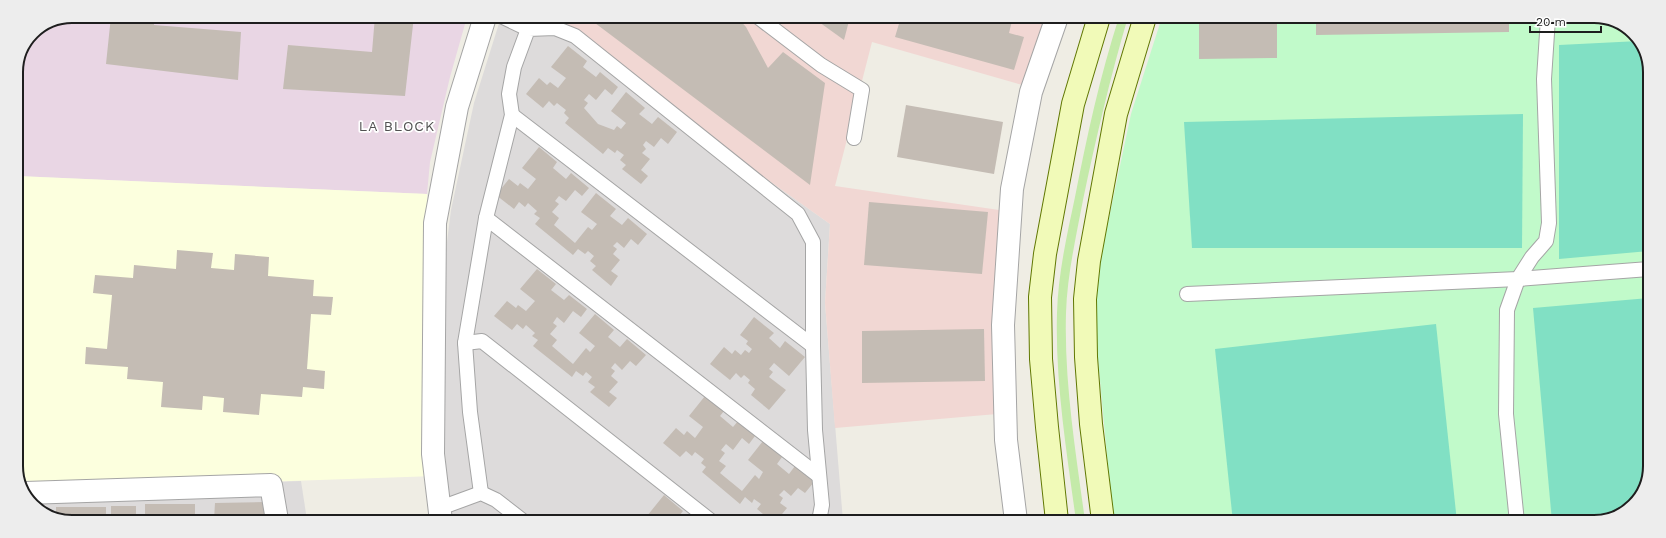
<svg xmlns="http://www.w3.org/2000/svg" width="1666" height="538" viewBox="0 0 1666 538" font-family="'Work Sans',sans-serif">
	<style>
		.residential { fill: #dddbdb }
		.commercial { fill: #f1d7d3 }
		.industrial { fill: #e9d6e4 }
		.education { fill: #fcffde }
		.grass { fill: #c4eaa9 }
		.park { fill: #c1faca }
		.pitch { fill: #81e0c4 }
		.building { fill: #c4bcb4 }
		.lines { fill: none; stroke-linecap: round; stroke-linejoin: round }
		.lane-casing { stroke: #a5a5a5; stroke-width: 16 }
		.street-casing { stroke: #a5a5a5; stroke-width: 24 }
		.secondary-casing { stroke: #617803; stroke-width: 24 }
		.lane { stroke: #fff; stroke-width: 14 }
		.street { stroke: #fff; stroke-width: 22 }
		.secondary { stroke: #f1fab8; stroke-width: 22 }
		.labels { text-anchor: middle; stroke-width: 3.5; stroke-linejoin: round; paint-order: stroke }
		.neighbourhood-label { font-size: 14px; letter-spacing: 1px; fill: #515151; stroke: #fff }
		.rim { fill: none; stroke: #1e1e1e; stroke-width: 2 }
	</style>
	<rect width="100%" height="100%" fill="#efede4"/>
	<g class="residential">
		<path d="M501 17H538L830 224 825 303 843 521H450L436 330 451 210 474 103Z"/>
		<path d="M301 481 307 520H57L28 500 24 490Z"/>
	</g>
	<path class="commercial" d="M538 17H1050L1026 86 872 42 835 186 999 210 996 291 997 414 835 428 825 303 830 224Z"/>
	<path class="industrial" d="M72 16 467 17 450 77 430 162 427 194 17 176 23 55 33 32Z"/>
	<path class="education" d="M24 53 17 176 427 194 435 476 24 490 16 470V72Z"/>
	<path class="grass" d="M1119 17H1128C1110 78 1096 138 1083 200 1076 237 1067 276 1066 313 1064 383 1076 453 1085 521H1076C1067 453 1055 383 1057 313 1058 274 1067 235 1075 197 1087 136 1100 76 1119 17Z"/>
	<path class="park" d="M1162 17 1609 18 1638 38 1650 68 1648 481 1628 510 1594 522 1113 521 1096 337V279L1131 114Z"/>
	<g class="pitch">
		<path d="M1639 41 1650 68 1649 251 1559 259V45Z"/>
		<path d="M1523 114 1522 248H1192L1184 122Z"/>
		<path d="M1649 298 1648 481 1628 510 1594 522H1552L1533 308Z"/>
		<path d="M1436 324 1457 522H1233L1215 349Z"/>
	</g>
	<g class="building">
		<path d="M111 16H155L154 25 241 32 238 80 106 64Z"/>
		<path d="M375 16H414L405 96 283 89 288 45 372 52Z"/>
		<path d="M587 17H737L746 27 768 68 783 52 825 83 810 185Z"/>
		<path d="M812 17H850L844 40Z"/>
		<path d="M901 17H1013L1009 33 1024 37 1014 70 895 37Z"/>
		<path d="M1232 17 1277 18V58L1199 59V19Z"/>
		<path d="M1316 18H1509V32L1316 35Z"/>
		<path d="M568 46 587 61 583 67 596 77 600 72 618 87 612 95 605 89 596 100 589 94 584 100 588 103 584 108 598 124 614 130 617 126 621 129 626 123 611 111 626 92 645 108 639 114 652 124 658 117 677 132 668 144 661 138 654 147 646 141 643 145 646 149 642 153 650 159 641 170 648 176 641 184 622 169 626 165 620 160 624 155 617 150 615 153 608 148 603 154 565 123 569 118 564 113 566 110 557 103 554 106 549 101 543 108 526 94 539 78 547 85 550 82 558 88 566 78 551 67Z"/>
		<path d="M906 105 1003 122 994 174 897 157Z"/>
		<path d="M539 147 557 162 553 168 566 179 571 173 589 188 582 196 575 190 566 201 559 196 555 201 559 204 552 212 559 218 554 225 575 243 588 227 592 230 597 224 581 212 596 193 616 209 610 216 622 225 628 218 647 234 638 245 631 239 624 248 617 242 613 246 617 249 613 254 620 260 611 271 618 276 611 286 592 270 596 266 590 261 594 256 588 251 585 254 578 249 573 255 535 224 540 218 534 214 537 211 528 203 525 207 519 202 514 209 496 195 509 179 518 186 520 183 528 189 536 179 522 168Z"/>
		<path d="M869 202 988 212 982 274 864 265Z"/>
		<path d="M177 250 213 253 211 268 234 270 235 254 269 257 268 276 314 280 313 296 333 297 331 315 311 314 307 369 325 371 324 389 303 387 302 397 261 394 259 415 223 412 224 398 203 396 202 410 161 407 163 382 127 379 128 367 85 364 86 347 107 349 112 295 93 293 95 275 133 278 134 265 176 269Z"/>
		<path d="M537 269 556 284 551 290 564 300 569 295 587 309 581 317 573 311 564 323 557 317 553 323 557 326 550 334 557 340 552 346 573 364 586 348 590 352 595 346 579 333 595 314 614 330 608 337 620 347 627 339 646 355 636 366 630 361 622 370 615 363 611 368 615 371 611 376 618 382 609 392 617 398 609 407 590 392 595 387 588 382 592 377 586 372 583 376 576 371 572 377 533 346 538 340 532 336 535 333 526 325 523 329 517 324 512 330 494 316 507 301 516 308 518 305 526 311 535 301 520 289Z"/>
		<path d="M754 317 774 333 769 338 780 348 785 341 805 357 789 376 774 363 769 369 773 372 769 377 786 390 769 410 751 395 755 389 748 383 750 380 744 375 741 378 736 373 730 380 710 364 724 347 732 354 735 350 741 355 745 350 749 353 752 349 746 344 748 341 740 335Z"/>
		<path d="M984 329 985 381 862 383V331Z"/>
		<path d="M705 396 724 411 720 416 733 427 738 421 755 436 749 444 742 438 733 450 726 444 721 450 725 453 719 461 726 466 720 473 742 491 755 475 759 479 763 472 748 460 763 441 782 457 777 464 789 474 795 466 814 482 805 493 798 488 791 496 784 490 779 495 783 498 780 503 787 508 778 519 780 521H762L759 519 763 514 757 509 761 504 754 499 752 503 745 497 740 504 702 472 706 467 701 463 704 459 695 452 692 456 686 451 680 457 663 443 676 428 684 435 687 431 695 438 703 427 689 416Z"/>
		<path d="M664 495 683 511 679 516 684 521H654L647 516Z"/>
		<path d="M265 502V520H214L215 503Z"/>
		<rect x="145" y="504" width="50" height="16"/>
		<rect x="111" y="506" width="25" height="14"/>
		<path d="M56 507H106V520H57L56 519Z"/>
	</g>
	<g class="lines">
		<defs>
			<g id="lane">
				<path d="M503 17 528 29"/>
				<path d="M758 17 821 65 862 90 854 138"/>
				<path d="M512 115 813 346"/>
				<path d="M486 218 819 476"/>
				<path d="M1187 294 1518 279 1649 269"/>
				<path d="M465 343 482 341 711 521"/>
				<path d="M481 493 470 412 465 343 486 218 512 115 509 94 514 67 528 29 555 28 575 36 798 214 813 242V346L815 430 822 505 819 521"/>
				<path d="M440 508 481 493 496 500 523 521"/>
				<path d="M1517 522 1506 414 1507 310 1518 279 1532 257 1546 241 1549 223 1544 79 1548 18"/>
			</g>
			<g id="street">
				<path d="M25 493 271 485 277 520"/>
				<path d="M441 521 433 454 435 223 457 107 485 17"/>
				<path d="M1016 521 1006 440 1003 325 1012 189 1031 92 1057 17"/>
			</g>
			<g id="secondary">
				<path d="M1057 521 1047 427 1041 359 1040 297 1045 254 1073 104 1099 17"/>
				<path d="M1103 521 1091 424 1086 357 1085 299 1089 261 1116 114 1145 17"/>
			</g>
		</defs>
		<use href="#lane" class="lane-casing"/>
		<use href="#street" class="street-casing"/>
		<use href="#secondary" class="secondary-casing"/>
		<use href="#lane" class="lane"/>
		<use href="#street" class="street"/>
		<use href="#secondary" class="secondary"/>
	</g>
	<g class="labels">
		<g class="neighbourhood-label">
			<text x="397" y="131">LA BLOCK</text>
		</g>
	</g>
	<path d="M0 0H1666V538H0ZM72 23H1594A49 49 0 0 1 1643 72V466A49 49 0 0 1 1594 515H72A49 49 0 0 1 23 466V72A49 49 0 0 1 72 23Z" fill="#ededed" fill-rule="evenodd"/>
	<path class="rim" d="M72 23H1594A49 49 0 0 1 1643 72V466A49 49 0 0 1 1594 515H72A49 49 0 0 1 23 466V72A49 49 0 0 1 72 23Z"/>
	<path d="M1530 26v6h71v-6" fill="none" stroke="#1e1e1e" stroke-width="2"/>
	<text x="1536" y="26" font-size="12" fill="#1e1e1e" stroke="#ffffff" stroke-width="3" paint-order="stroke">20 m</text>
</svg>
